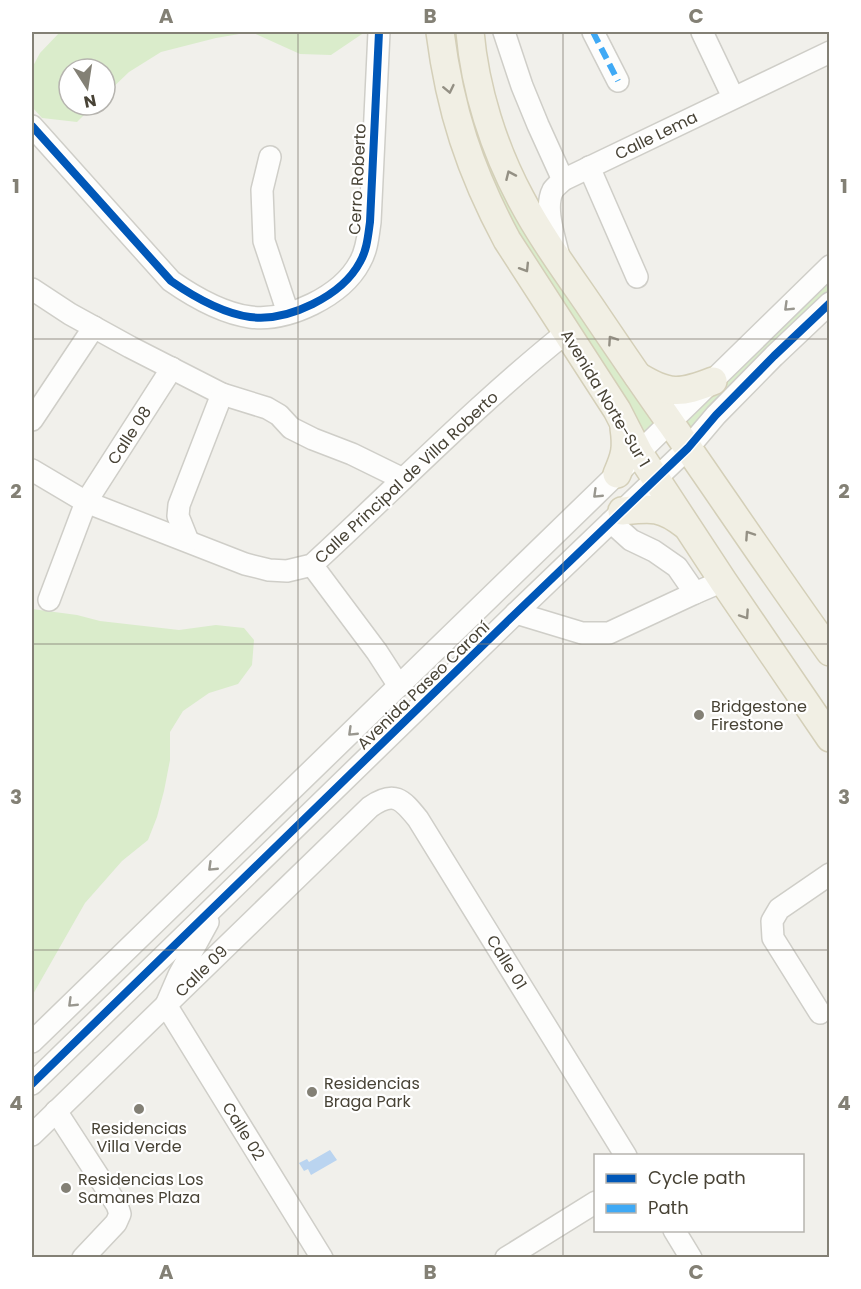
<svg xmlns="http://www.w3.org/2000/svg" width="861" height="1289" viewBox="0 0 861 1289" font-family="Poppins,sans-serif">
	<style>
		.green { fill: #daeccb }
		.water { fill: #bad4f0 }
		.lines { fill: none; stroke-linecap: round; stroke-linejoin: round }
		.minor-casing { stroke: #cfcec8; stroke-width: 24 }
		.major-casing { stroke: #d4cfb8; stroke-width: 30 }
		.minor { stroke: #fdfdfc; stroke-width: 21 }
		.major { stroke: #f1efe4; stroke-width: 27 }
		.quiet { stroke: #3fa9f5; stroke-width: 6; stroke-dasharray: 12 6; stroke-linecap: butt }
		.cycleway-casing { stroke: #fff; stroke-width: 11 }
		.cycleway { stroke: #0057b8; stroke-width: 8 }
		.oneway { stroke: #949084 }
		.oneway2 { stroke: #99978f }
		.grid { fill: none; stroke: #838075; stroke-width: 1.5; stroke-opacity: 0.55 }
		.poi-dot { fill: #838075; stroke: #fff; stroke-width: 2 }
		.labels { text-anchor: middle; stroke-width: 4.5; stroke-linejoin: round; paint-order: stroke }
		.street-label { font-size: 16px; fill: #484336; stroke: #fff }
		.poi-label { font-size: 16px; fill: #484336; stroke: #fff; text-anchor: start }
		.neatline { fill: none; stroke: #838075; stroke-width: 2 }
		.grid-label { font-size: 20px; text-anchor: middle; font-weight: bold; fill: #838075 }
	</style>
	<rect width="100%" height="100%" fill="#f1f0eb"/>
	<g class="green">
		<path d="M60 32H365L331 55 300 54 251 32 216 38 161 52 129 72 105 95V69H69V105H94L77 122 42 118 32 107V68L40 53Z"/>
		<path d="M440 32H470L495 140 670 422 829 266V303L688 448 670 423 639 453 507 240Z"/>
		<path d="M32 609 77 615 100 621 179 630 216 625 244 628 254 640 252 665 238 684 209 693 183 711 170 732V760L164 791 157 817 148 840 122 861 85 903 32 996Z"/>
	</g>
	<path class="water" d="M330 1150 337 1160 311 1175 308 1169 304 1171 299 1163 307 1159 309 1162Z"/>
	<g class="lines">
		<defs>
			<g id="minor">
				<path d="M504 32 522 86 538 125 563 180"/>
				<path d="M593 32 618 81"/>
				<path d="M702 32 733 97"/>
				<path d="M32 126 171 281C194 297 221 313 250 317 288 322 342 296 360 262 367 250 368 236 370 222L379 32"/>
				<path d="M270 157 262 190 264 241 288 313"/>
				<path d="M589 167 637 277"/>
				<path d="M558 253C554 236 544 207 553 190 555 187 560 183 563 180L830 52"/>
				<path d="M32 289 70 314 130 347 222 394 267 408 279 415 291 428 313 439 352 454 403 479"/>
				<path d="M32 420 94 327"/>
				<path d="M32 470 86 502 245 564 269 570 287 571 312 565C397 487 477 404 567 332"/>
				<path d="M611 522 631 540 654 551 677 567 695 593"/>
				<path d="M188 541 178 516 179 505 222 394"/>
				<path d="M312 565 377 652 399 686"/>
				<path d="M49 600 86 502 172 368"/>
				<path d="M516 613 582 633H609L695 593 723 581"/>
				<path d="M208 922 179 975 166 1005 322 1258"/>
				<path d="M820 1013 773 938 772 921 779 909 830 874"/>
				<path d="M32 1042 617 474 830 266"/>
				<path d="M32 1084 516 613 688 448 716 415 774 356 830 303"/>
				<path d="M56 1111 117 1205 120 1214 116 1223 83 1258"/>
				<path d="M32 1135 370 807C394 790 402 799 418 819L626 1156"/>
				<path d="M674 1230 691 1258"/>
				<path d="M506 1258 596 1202"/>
			</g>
			<g id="major">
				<path d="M440 32C450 110 470 171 507 240L617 410 639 453 723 581 830 738"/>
				<path d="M470 32C475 89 494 149 521 199 541 237 566 271 590 306 617 346 644 386 672 425 725 501 776 577 830 652"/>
				<path d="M638 376C669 395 680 394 713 381"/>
				<path d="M617 474C625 456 627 448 624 428"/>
				<path d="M622 511C651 508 661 506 685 525"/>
			</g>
		</defs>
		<use href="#minor" class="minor-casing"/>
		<use href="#major" class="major-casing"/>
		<use href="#minor" class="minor"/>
		<use href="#major" class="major"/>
		<path class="quiet" d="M593 32 618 81"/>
		<defs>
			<g id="cycleway">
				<path d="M32 126 171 281C194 297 221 313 250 317 288 322 342 296 360 262 367 250 368 236 370 222L379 32"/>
				<path d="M32 1084 516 613 688 448 716 415 774 356 830 303"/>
			</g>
		</defs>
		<use href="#cycleway" class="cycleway-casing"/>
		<use href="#cycleway" class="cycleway"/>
	</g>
	<defs><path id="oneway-chevron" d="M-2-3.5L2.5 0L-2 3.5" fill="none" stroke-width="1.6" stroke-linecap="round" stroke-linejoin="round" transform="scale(1.5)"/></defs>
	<g class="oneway">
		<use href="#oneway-chevron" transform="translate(449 89) rotate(78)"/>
		<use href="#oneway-chevron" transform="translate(510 175) rotate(-114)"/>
		<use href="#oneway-chevron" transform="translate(525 268) rotate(58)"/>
		<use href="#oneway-chevron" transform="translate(612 340) rotate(-124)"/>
		<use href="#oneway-chevron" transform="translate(749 535) rotate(-124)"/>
		<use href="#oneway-chevron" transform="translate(745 615) rotate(56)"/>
	</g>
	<g class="oneway2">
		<use href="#oneway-chevron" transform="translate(788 307) rotate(136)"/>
		<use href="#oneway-chevron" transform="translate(597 494) rotate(136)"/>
		<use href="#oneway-chevron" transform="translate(352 732) rotate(136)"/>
		<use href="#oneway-chevron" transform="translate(212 867) rotate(136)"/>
		<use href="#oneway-chevron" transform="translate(72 1003) rotate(136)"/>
	</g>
	<path class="grid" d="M298 32V1258M563 32V1258M32 339H830M32 644H830M32 950H830"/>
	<g class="poi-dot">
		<circle cx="699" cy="715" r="6"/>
		<circle cx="312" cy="1092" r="6"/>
		<circle cx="139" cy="1109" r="6"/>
		<circle cx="66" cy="1188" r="6"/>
	</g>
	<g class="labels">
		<g class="street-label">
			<text transform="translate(656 135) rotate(-26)" y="6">Calle Lema</text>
			<text transform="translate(357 179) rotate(-87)" y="6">Cerro Roberto</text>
			<text transform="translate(606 398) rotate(59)" y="6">Avenida Norte-Sur 1</text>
			<text transform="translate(129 435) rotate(-57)" y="6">Calle 08</text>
			<text transform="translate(406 477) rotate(-43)" y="6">Calle Principal de Villa Roberto</text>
			<text transform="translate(423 685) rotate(-44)" y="6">Avenida Paseo Caroní</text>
			<text transform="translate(507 962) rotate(58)" y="6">Calle 01</text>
			<text transform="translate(201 971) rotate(-44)" y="6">Calle 09</text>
			<text transform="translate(244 1131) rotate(58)" y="6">Calle 02</text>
		</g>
		<g class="poi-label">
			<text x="711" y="712">Bridgestone<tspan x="711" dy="18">Firestone</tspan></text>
			<text x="324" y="1089">Residencias<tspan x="324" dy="18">Braga Park</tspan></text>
			<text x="139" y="1134" text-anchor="middle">Residencias<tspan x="139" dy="18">Villa Verde</tspan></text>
			<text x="78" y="1185">Residencias Los<tspan x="78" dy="18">Samanes Plaza</tspan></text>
		</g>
	</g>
	<rect width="861" height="1289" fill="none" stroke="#ffffff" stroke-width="66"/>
	<rect x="594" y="1154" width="210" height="78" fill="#ffffff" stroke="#b6b4af" stroke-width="1.5"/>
	<rect x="606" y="1174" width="30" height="9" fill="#0057b8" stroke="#b6b4af" stroke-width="1.5"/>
	<text x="648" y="1184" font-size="18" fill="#484336">Cycle path</text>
	<rect x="606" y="1204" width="30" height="9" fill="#3fa9f5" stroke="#b6b4af" stroke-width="1.5"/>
	<text x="648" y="1214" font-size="18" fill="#484336">Path</text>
	<g transform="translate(87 87) rotate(168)"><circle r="28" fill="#ffffff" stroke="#b6b4af" stroke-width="1.5"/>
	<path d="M0-4.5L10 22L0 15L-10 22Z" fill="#838075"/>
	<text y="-9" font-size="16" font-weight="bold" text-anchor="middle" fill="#484336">N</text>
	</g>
	<rect x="33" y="33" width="795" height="1223" class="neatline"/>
	<g class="grid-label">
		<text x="166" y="23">A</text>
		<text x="430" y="23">B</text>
		<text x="696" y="23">C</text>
		<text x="16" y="193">1</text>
		<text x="844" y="193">1</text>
		<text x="16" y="498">2</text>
		<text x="844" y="498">2</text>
		<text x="16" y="804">3</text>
		<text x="844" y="804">3</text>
		<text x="16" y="1110">4</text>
		<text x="844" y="1110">4</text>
		<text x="166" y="1279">A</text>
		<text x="430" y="1279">B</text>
		<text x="696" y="1279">C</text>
	</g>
</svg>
